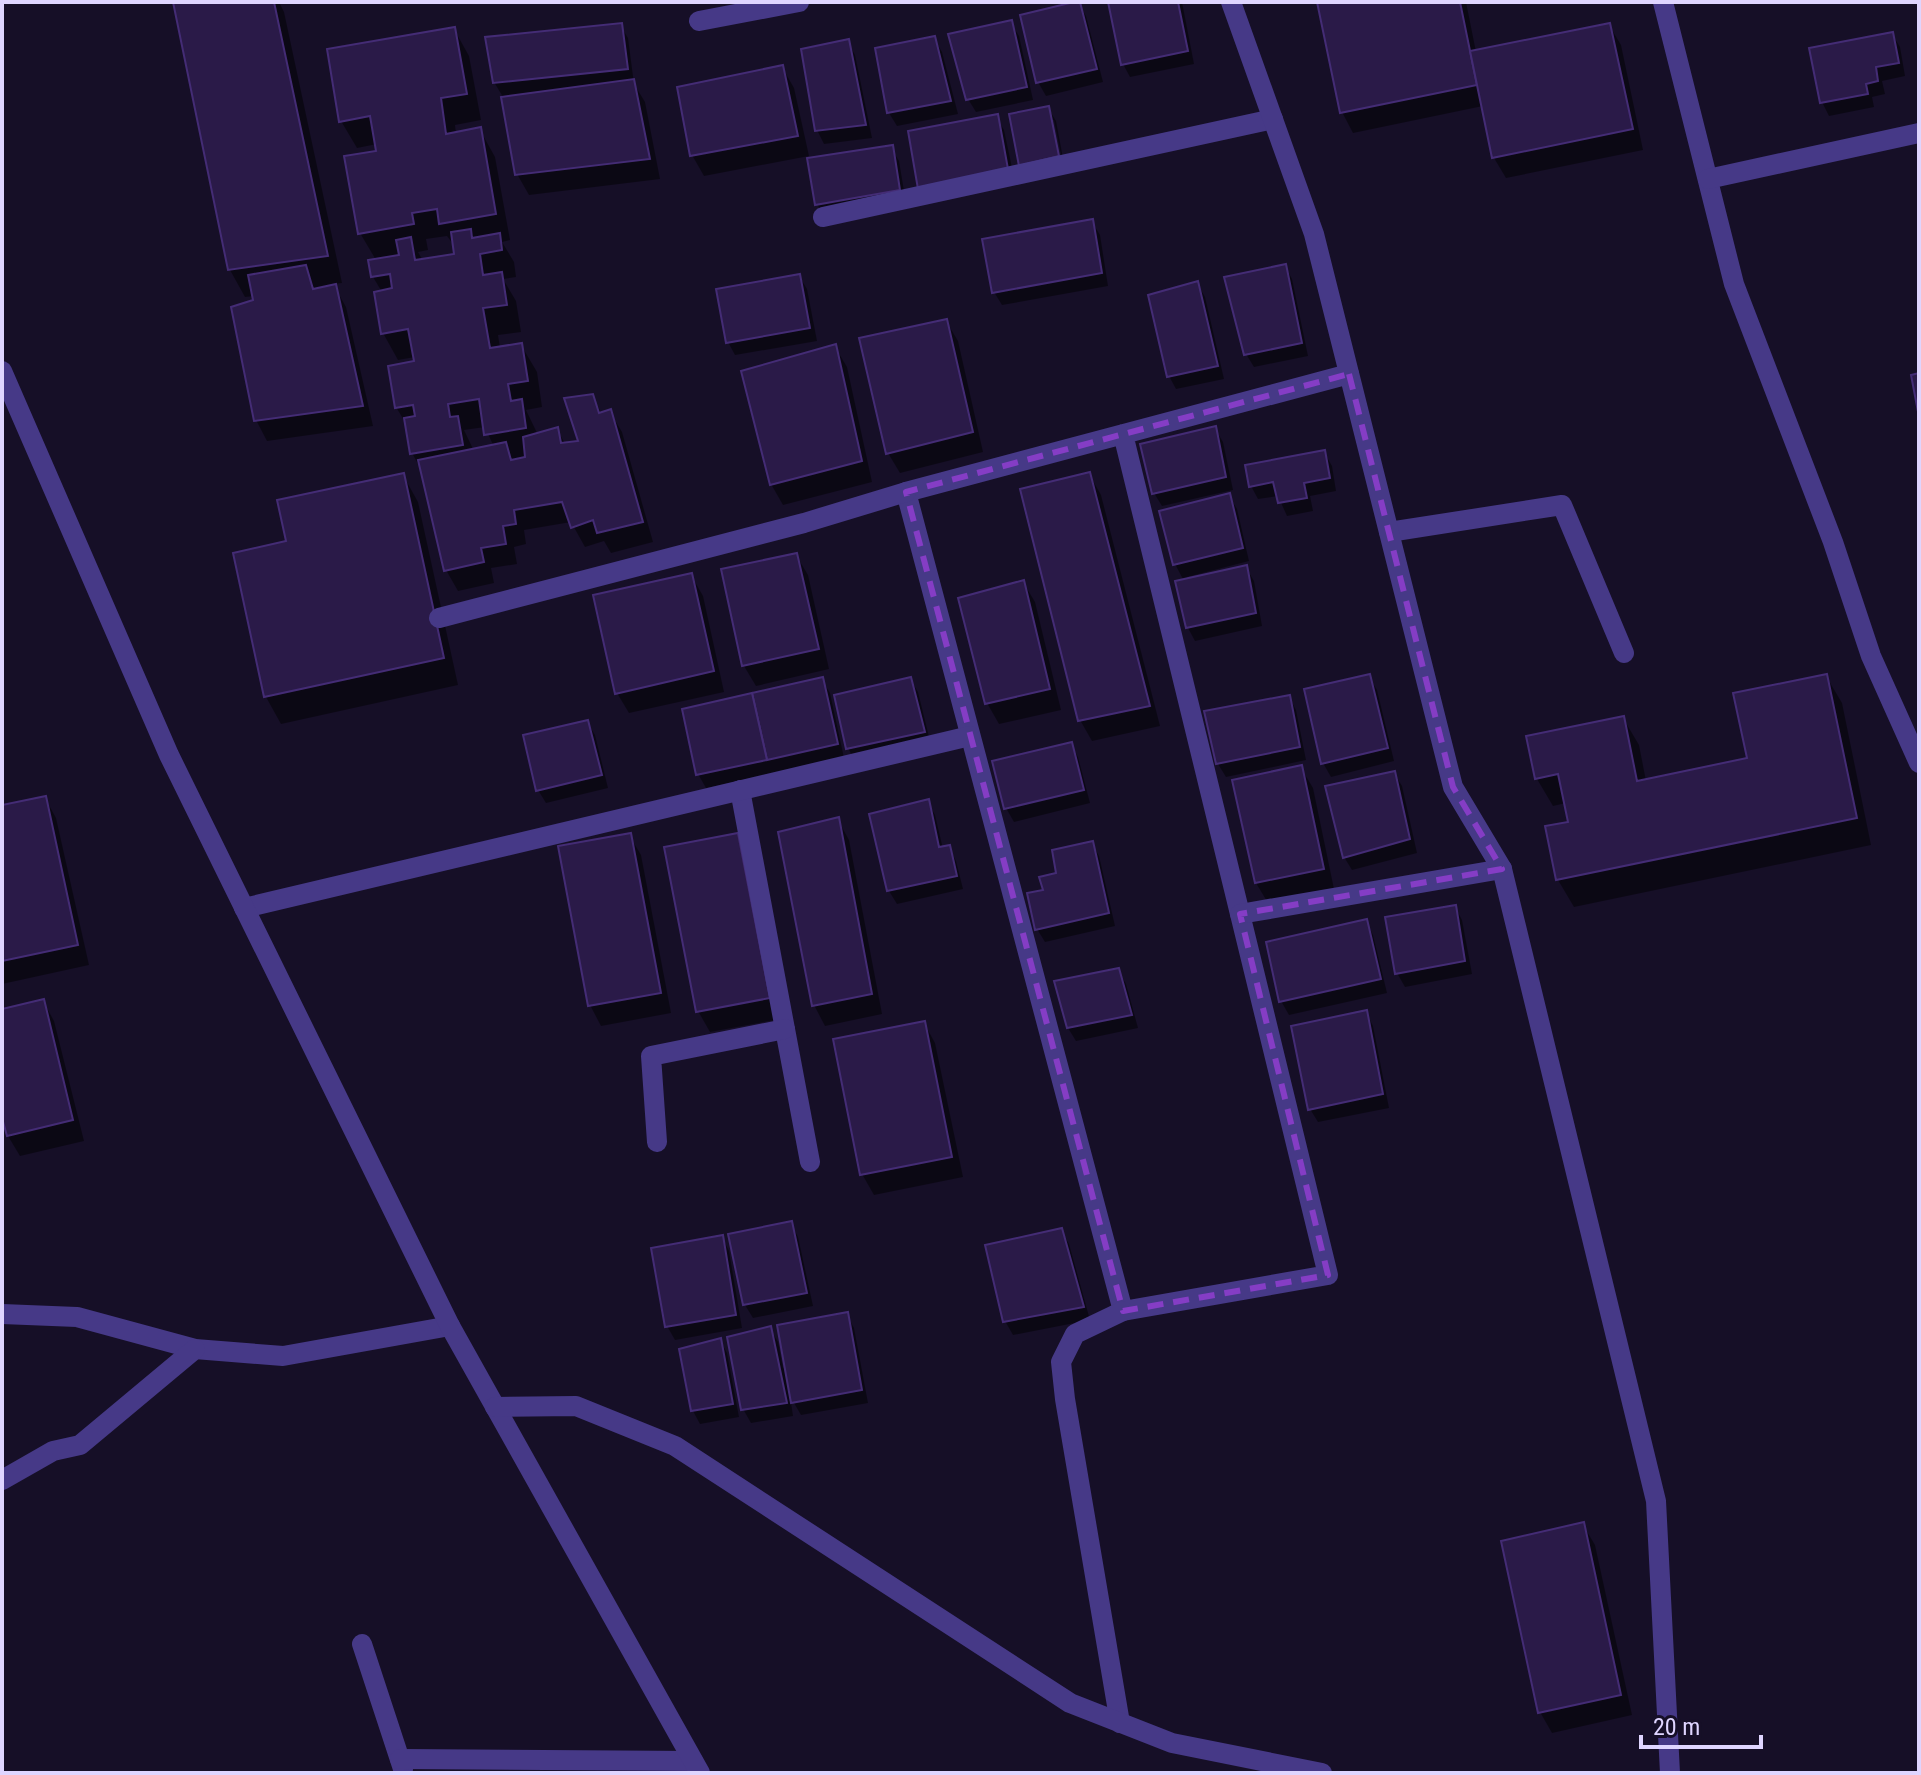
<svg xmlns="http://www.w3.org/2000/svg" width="1921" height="1775" viewBox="0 0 1921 1775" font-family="'Roboto Condensed',sans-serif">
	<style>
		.shadow { fill: #0007; fill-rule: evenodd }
		.building { fill: #2a1a48; stroke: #442c75; stroke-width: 2 }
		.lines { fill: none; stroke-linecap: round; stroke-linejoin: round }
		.minor { stroke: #463987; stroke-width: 20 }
		.tertiary { stroke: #463987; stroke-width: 20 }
		.marked { fill: none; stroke: #853dc5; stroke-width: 6; stroke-dasharray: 16 10; stroke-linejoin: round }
	</style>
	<rect width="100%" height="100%" fill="#160f27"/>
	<g class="shadow">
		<path d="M183 2H279L284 12 342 283 333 284 346 307 373 426 267 441 256 420 255 302 254 296 245 297 230 270Z"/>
		<path d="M1110 2H1182L1194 64 1130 77 1123 64Z"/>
		<path d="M1325 2H1466L1476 52 1609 25 1621 45 1643 150 1506 178 1494 158 1483 106 1353 133 1342 112Z"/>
		<path d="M1078 3 1086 16 1103 82 1046 96 1038 82Z"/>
		<path d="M1011 23 1019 36 1033 100 976 112 968 99Z"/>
		<path d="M620 25 628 38 634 84 645 102 660 179 529 195 517 174 503 97 494 82Z"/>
		<path d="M454 29 469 56 481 120 455 125 456 134 480 130 495 157 510 240 502 242 514 262 516 277 503 279 516 301 521 332 498 335 500 348 521 345 537 372 542 407 526 410 538 435 557 430 566 445 581 443 592 396 602 414 610 412 622 432 653 542 611 553 604 541 585 547 571 522 524 530 526 544 514 547 517 564 491 568 494 583 458 591 446 570 423 473 412 453 408 427 396 407 416 363 415 357 398 360 383 333 382 292 373 277 376 260 360 233 378 153 377 144 357 148 341 121ZM447 236 456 248 457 256 423 261 418 252 428 250 426 239ZM485 427 494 447 474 451 464 430Z"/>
		<path d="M1892 34 1900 47 1905 76 1882 81 1885 94 1872 97 1874 107 1829 116 1822 102Z"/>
		<path d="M934 39 942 52 958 114 897 126 889 113 877 50Z"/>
		<path d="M848 42 855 55 872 138 824 144 817 130Z"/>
		<path d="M782 67 794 88 809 156 704 176 692 155Z"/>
		<path d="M1048 108 1056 121 1065 169 1028 179 1021 165 1011 116ZM1050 120H1054L1063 165 1059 166Z"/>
		<path d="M996 117 1004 130 1015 182 927 202Z"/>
		<path d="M891 148 899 161 906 203 825 217 817 204Z"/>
		<path d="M1092 222 1100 235 1108 286 1002 305 994 292Z"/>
		<path d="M1285 266 1292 279 1308 356 1254 367 1246 354Z"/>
		<path d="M799 276 807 289 817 341 735 355 728 342Z"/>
		<path d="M1197 283 1205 297 1224 379 1176 389 1169 376Z"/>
		<path d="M946 321 958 341 983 452 900 473 888 453Z"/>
		<path d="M835 347 847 367 872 482 783 505 771 484Z"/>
		<path d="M1215 429 1223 442 1233 490 1162 506 1154 493Z"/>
		<path d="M1324 452 1332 466 1336 491 1310 496 1313 511 1287 516 1278 496 1258 499 1251 486Z"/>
		<path d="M1089 474 1101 495 1160 726 1092 741 1080 720Z"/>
		<path d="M403 475 418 502 458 685 281 724 266 697 235 554 288 543Z"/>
		<path d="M1229 496 1237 509 1249 561 1187 577 1188 580 1246 568 1254 581 1262 626 1195 641 1188 628 1177 582 1184 581 1175 564Z"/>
		<path d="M796 555 808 575 829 669 756 686 744 666 723 571Z"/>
		<path d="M691 575 703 596 724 692 629 713 617 693Z"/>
		<path d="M1023 582 1035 602 1061 710 999 724 987 703Z"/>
		<path d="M1826 676 1842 703 1871 845 1574 907 1558 880 1547 828 1570 824 1566 803 1553 806 1537 779 1529 738 1623 718 1639 745 1646 781 1749 759Z"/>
		<path d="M1369 677 1377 690 1394 761 1331 777 1323 763Z"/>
		<path d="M910 679 918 692 931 745 855 761 848 748Z"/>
		<path d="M822 680 830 693 844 758 706 788 698 774Z"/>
		<path d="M1289 697 1296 710 1306 760 1226 777 1218 764 1206 713Z"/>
		<path d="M587 722 595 735 608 788 546 803 538 790Z"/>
		<path d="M1071 744 1078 757 1090 803 1014 822 1006 808 994 763Z"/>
		<path d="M1301 768 1313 788 1334 889 1268 903 1256 883 1235 782Z"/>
		<path d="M1394 773 1402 786 1417 853 1352 870 1344 857Z"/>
		<path d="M45 798 56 818 89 965 2 984V807Z"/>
		<path d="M928 802 935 815 943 849 949 847 956 861 963 889 897 904 889 891 871 815Z"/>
		<path d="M838 820 849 840 882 1014 825 1026 814 1005Z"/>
		<path d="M629 835 641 855 671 1013 601 1026 590 1005Z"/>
		<path d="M737 835 780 1019 710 1032 698 1011Z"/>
		<path d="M1092 843 1099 856 1115 926 1045 942 1037 929 1045 892 1059 875Z"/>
		<path d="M1455 907 1462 920 1472 974 1405 987 1397 973Z"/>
		<path d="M1366 921 1373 935 1387 993 1289 1015 1281 1001Z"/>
		<path d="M1118 970 1126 984 1138 1028 1076 1041 1068 1028Z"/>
		<path d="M43 1001 54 1021 84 1141 20 1156 8 1136 2 1110V1011Z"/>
		<path d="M1366 1012 1373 1026 1389 1108 1318 1122 1310 1109Z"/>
		<path d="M924 1023 935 1043 963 1177 874 1195 862 1174Z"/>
		<path d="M791 1223 798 1237 813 1306 753 1318 745 1305 730 1235Z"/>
		<path d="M1061 1230 1069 1244 1090 1320 1013 1335 1005 1321Z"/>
		<path d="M722 1237 729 1251 742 1328 675 1340 667 1326Z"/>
		<path d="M847 1315 854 1328 868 1403 801 1415 790 1396 793 1416 751 1423 743 1409 770 1329 778 1342 783 1368Z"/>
		<path d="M720 1340 727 1353 739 1417 700 1424 693 1411Z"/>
		<path d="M1583 1525 1595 1545 1632 1715 1552 1733 1540 1712Z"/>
	</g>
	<g class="building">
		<path d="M173 2H274L328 256 228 270Z"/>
		<path d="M1074 2H1080L1097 69 1036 83 1020 15Z"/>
		<path d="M1108 2H1178L1188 51 1121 65Z"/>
		<path d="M1317 2H1460L1477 85 1340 113Z"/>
		<path d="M1012 20 1027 87 966 100 948 34Z"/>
		<path d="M622 23 628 69 493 83 485 37Z"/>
		<path d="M1610 23 1633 129 1492 158 1470 51Z"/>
		<path d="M455 27 467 94 441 98 446 134 481 127 496 214 439 224 437 209 412 213 414 224 358 234 344 156 376 151 370 116 339 122 327 49Z"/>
		<path d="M1893 32 1899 63 1876 67 1878 81 1866 84 1868 94 1820 103 1809 48Z"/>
		<path d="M935 36 951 101 887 113 875 48Z"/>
		<path d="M849 39 866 125 815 131 801 49Z"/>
		<path d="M783 65 798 136 690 156 677 87Z"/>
		<path d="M634 79 650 159 515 175 501 97Z"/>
		<path d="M1049 106 1059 156 1019 166 1009 114Z"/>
		<path d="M998 114 1008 169 918 189 908 131Z"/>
		<path d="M893 145 900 190 815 205 807 158Z"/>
		<path d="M1093 219 1102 273 992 293 982 239Z"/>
		<path d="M471 229 472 238 500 233 502 250 480 254 483 275 502 272 507 305 483 308 490 348 522 343 528 381 508 384 511 401 522 399 526 428 484 435 479 399 448 404 450 417 458 416 463 445 410 454 404 418 415 416 413 405 395 408 388 366 414 361 408 329 381 334 374 292 392 288 390 274 371 277 368 260 399 255 396 240 411 237 415 260 454 254 451 232Z"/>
		<path d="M1286 264 1302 343 1244 355 1224 277Z"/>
		<path d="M306 265 313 289 336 284 363 406 254 421 231 307 253 300 248 275Z"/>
		<path d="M800 274 810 328 726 343 716 289Z"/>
		<path d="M1198 281 1218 366 1167 377 1148 295Z"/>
		<path d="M947 319 973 432 886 454 859 338Z"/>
		<path d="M836 344 862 461 770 485 741 371Z"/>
		<path d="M1919 373V417L1911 375Z"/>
		<path d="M593 394 599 413 611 409 643 522 597 533 593 520 571 528 562 502 514 510 516 524 503 526 506 544 481 548 484 562 444 571 418 460 506 442 511 460 525 457 523 437 558 427 561 443 578 441 564 398Z"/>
		<path d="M1216 426 1226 477 1152 494 1140 444Z"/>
		<path d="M1325 450 1330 478 1304 483 1307 498 1278 503 1273 482 1249 487 1245 465Z"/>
		<path d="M1090 472 1150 706 1078 721 1020 489Z"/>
		<path d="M404 473 444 658 264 697 233 553 286 541 277 500Z"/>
		<path d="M1230 493 1243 548 1173 565 1159 511Z"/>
		<path d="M797 553 819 649 742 666 721 569Z"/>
		<path d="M1247 565 1256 613 1186 628 1175 581Z"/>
		<path d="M692 573 714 671 615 694 593 595Z"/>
		<path d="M1024 580 1050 689 985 704 958 598Z"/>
		<path d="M1370 674 1388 748 1321 764 1304 689Z"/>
		<path d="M1827 674 1857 818 1556 880 1545 826 1568 822 1558 774 1535 779 1526 736 1624 716 1637 781 1747 758 1733 693Z"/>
		<path d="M823 677 838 744 767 760 752 693Z"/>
		<path d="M911 677 925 732 846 749 834 695Z"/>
		<path d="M752 693 767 760 696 775 682 709Z"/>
		<path d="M1290 695 1300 747 1216 764 1204 711Z"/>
		<path d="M588 720 602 775 536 791 523 735Z"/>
		<path d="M1072 742 1084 790 1004 809 992 761Z"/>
		<path d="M1302 765 1324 869 1255 883 1232 780Z"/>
		<path d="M1395 771 1410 839 1343 858 1325 786Z"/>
		<path d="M46 796 78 945 2 961V805Z"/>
		<path d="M929 799 939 847 950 845 957 876 887 891 869 814Z"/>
		<path d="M839 817 872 994 812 1006 778 832Z"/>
		<path d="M631 833 661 993 588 1006 558 846Z"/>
		<path d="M738 833 770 998 696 1012 664 847Z"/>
		<path d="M1093 841 1109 913 1035 930 1027 893 1043 890 1039 877 1056 873 1052 850Z"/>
		<path d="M1456 905 1465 961 1395 974 1385 917Z"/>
		<path d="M1367 919 1381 979 1279 1002 1266 942Z"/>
		<path d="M1119 968 1132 1015 1067 1028 1054 981Z"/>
		<path d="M44 999 73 1120 7 1136 2 1118V1009Z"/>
		<path d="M1367 1010 1383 1094 1308 1110 1291 1026Z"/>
		<path d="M925 1021 952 1157 860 1175 833 1039Z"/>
		<path d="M792 1221 807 1293 743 1305 728 1234Z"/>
		<path d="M1062 1228 1084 1307 1003 1322 985 1245Z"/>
		<path d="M723 1235 736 1315 665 1327 651 1248Z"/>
		<path d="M848 1312 862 1390 791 1403 777 1325Z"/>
		<path d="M771 1326 787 1403 741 1410 727 1337Z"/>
		<path d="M721 1338 733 1404 691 1411 679 1349Z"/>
		<path d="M1584 1522 1621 1695 1538 1713 1501 1541Z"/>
	</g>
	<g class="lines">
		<g class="minor">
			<path d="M1663 2 1734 284 1833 542 1871 656 1919 763"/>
			<path d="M699 21 799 2"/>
			<path d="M1708 179 1919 133"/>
			<path d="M823 217 1273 119"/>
			<path d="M1123 434 1328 1275 1123 1311 906 492 1349 374"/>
			<path d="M1389 532 1562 505 1624 653"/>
			<path d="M439 618 804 523 906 492"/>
			<path d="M740 790 810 1162"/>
			<path d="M244 908 970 736"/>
			<path d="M1240 914 1502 869"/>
			<path d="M657 1142 651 1056 785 1029"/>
			<path d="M2 1314 77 1317 195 1349 283 1356 450 1326"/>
			<path d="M2 1480 53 1451 80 1445 195 1349"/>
			<path d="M362 1644 403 1769"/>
			<path d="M1120 1723 1065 1399 1061 1362 1075 1334 1123 1311"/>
			<path d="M400 1759 693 1761"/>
		</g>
		<g class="tertiary">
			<path d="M1231 2 1314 234 1453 787 1502 869 1656 1501 1670 1773"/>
			<path d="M2 371 169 755 450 1326 700 1773"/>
			<path d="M495 1407 576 1406 675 1446 1070 1703 1172 1743 1322 1773"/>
		</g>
	</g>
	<path class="marked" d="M1349 374 1453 787 1502 869 1240 914 1328 1275 1123 1311 906 492Z"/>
	<rect width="1921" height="1775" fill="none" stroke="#dfd5ff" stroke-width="8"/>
	<path d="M1641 1735v12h120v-12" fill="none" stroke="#dfd5ff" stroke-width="4"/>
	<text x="1653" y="1735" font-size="24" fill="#dfd5ff" stroke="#160f27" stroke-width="6" paint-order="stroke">20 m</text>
</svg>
